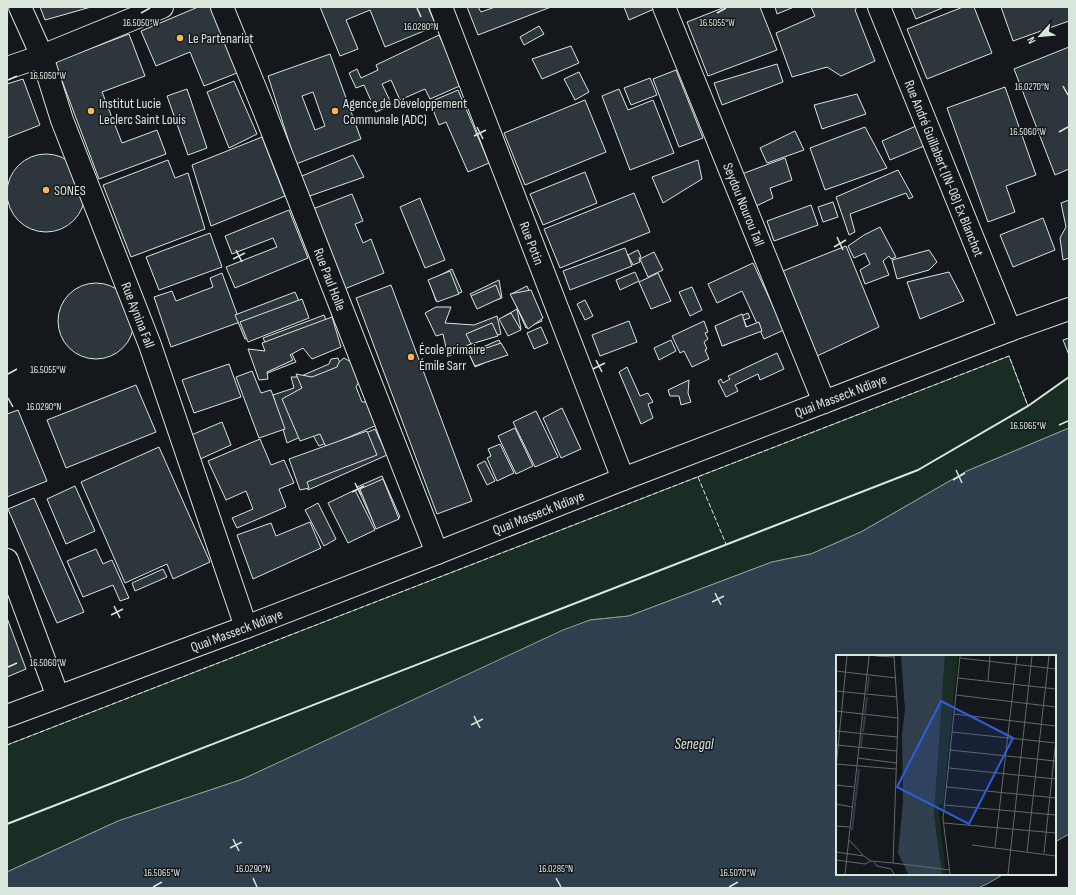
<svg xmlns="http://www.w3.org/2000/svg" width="1076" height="895" viewBox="0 0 1076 895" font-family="'Sofia Sans Condensed',sans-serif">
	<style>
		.green { fill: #1a2d24; stroke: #939e99 }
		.water { fill: #2f3f4d; stroke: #939e99 }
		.building { fill: #2c363c; stroke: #d8e6dc; fill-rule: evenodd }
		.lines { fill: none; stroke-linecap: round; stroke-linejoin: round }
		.street-casing { stroke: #d8e6dc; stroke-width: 24 }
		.street { stroke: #14181c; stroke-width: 22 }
		.fence { stroke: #d8e6dc; stroke-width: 1; stroke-dasharray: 5 2; stroke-linecap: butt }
		.wall { stroke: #d8e6dc; stroke-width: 2 }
		.ticks { fill: none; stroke: #d8e6dc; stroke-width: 1.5 }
		.poi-dot { fill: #ffb74d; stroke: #14181c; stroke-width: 1.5 }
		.labels { text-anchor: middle; stroke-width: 3; stroke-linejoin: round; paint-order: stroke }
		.poi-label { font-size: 14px; fill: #d8e6dc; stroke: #14181c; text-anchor: start }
		.street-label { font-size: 14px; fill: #d8e6dc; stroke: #14181c }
		.water-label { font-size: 15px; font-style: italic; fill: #d8e6dc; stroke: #14181c }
		.inset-river { fill: none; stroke: #2f3f4d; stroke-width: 2 }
		.inset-road { fill: none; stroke: #626a69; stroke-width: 1 }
		.view { fill: #305dd8; fill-opacity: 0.15; stroke: #305dd8; stroke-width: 2 }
		.inset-edge { fill: none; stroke: #d8e6dc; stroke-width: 2 }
		.ticks-label { font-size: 10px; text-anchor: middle; fill: #d8e6dc; stroke: #14181c; stroke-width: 3; stroke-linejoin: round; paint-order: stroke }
	</style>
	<rect width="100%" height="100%" fill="#14181c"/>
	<path class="green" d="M1009 356 1028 406 1069 377V428L967 471 861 532 811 554 772 562 629 616 590 620 243 779 118 821 7 872V745Z"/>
	<path class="water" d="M1069 428V834L1055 842V656H837V874H1004L987 884 978 888H7V872L118 821 243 779 563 630 590 620 629 616 772 562 811 554 861 532 967 471Z"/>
	<g class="building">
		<path d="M40 7H91L45 20Z"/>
		<path d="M198 7H210L237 73 204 86 190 52 156 66 141 31Z"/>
		<path d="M320 7H428L436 26 385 47 370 10 346 20 358 49 340 56Z"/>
		<path d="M467 7H478L481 12 495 7H551L478 35Z"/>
		<path d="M624 7H654V9L629 20Z"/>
		<path d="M725 7H760L777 50 708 76 687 22Z"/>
		<path d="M775 7H794L777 14Z"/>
		<path d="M811 7H857L855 10 875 61 841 76 827 67 792 77 776 33 815 16Z"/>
		<path d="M911 7H941L942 8 916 19Z"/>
		<path d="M963 7H974L992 53 927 79 907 29Z"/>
		<path d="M1001 7H1069V21L1013 41Z"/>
		<path d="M539 26 544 34 524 45 520 37Z"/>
		<path d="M129 34 145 76 102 92 122 143 157 130 166 154 99 179 55 62Z"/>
		<path d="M439 35 462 85 430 99 425 89 400 100 391 80 382 84 392 105 376 112 364 85 356 88 349 73 357 69 361 78 378 70 376 65Z"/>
		<path d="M571 46 579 63 542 79 532 59Z"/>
		<path d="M1069 47V169L1055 175 1014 69Z"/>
		<path d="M330 54 361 139 296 164 268 76ZM313 92 325 126 315 130 302 96Z"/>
		<path d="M777 64 783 82 722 105 714 83Z"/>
		<path d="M676 70 703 138 679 147 653 79Z"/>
		<path d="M579 72 589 92 575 100 564 79Z"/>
		<path d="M650 78 657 95 631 105 624 88Z"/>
		<path d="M23 79 40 125 7 138V84Z"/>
		<path d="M234 81 257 134 229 148 207 92Z"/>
		<path d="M1005 87 1036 175 1006 186 1015 212 988 222 947 108Z"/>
		<path d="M187 89 207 148 188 155 167 96Z"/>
		<path d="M619 89 628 110 653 100 674 153 630 170 602 96Z"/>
		<path d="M458 90 489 163 468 172 446 122 439 125 430 102Z"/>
		<path d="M857 94 866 114 822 129 814 105Z"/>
		<path d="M585 100 606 152 525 185 504 133Z"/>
		<path d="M916 126 924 146 890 160 882 141Z"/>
		<path d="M865 127 887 168 825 190 810 148Z"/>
		<path d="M795 131 804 150 767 163 760 148Z"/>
		<path d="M262 137 285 196 211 226 192 165Z"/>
		<circle cx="46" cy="193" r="39"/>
		<path d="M353 155 364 177 304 198 297 178Z"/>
		<path d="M785 158 792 180 770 188 773 198 752 208 739 175Z"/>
		<path d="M168 160 175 178 188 173 205 229 131 257 103 185Z"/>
		<path d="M698 160 702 179 663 203 652 177Z"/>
		<path d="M898 170 913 197 909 199 906 193 850 214 855 232 849 235 836 197Z"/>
		<path d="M585 172 597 203 543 225 530 194Z"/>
		<path d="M634 193 650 232 560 268 544 229Z"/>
		<path d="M352 194 363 221 355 224 363 243 371 239 384 273 342 290 310 210Z"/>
		<path d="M420 198 445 260 425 268 400 207Z"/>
		<path d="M1069 200V258L1063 260 1060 238 1066 227 1061 203Z"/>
		<path d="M833 202 838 217 823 222 818 207Z"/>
		<path d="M811 205 818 225 774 241 767 221Z"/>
		<path d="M289 210 308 258 235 288 226 267 277 247 273 238 232 254 225 236Z"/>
		<path d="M1043 218 1055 250 1013 267 1000 235Z"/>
		<path d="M880 227 896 257 891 259 889 256 883 261 889 275 865 284 860 270 870 264 865 253 854 258 848 246 864 235Z"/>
		<path d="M210 233 222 267 159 290 146 257Z"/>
		<path d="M846 246 879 327 817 356 783 271Z"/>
		<path d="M625 248 632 266 570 290 563 271Z"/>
		<path d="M638 250 641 257 639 258 640 262 633 265 628 255Z"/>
		<path d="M929 250 937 262 929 270 897 279 892 260Z"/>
		<path d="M654 252 663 270 648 277 640 259Z"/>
		<path d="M753 263 784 330 764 339 742 291 717 303 708 284Z"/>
		<path d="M452 269 462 292 436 301 429 281Z"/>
		<path d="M450 271 459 294 437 302 428 280Z"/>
		<path d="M635 272 639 281 620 290 616 280Z"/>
		<path d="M949 272 964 301 920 319 907 282Z"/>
		<path d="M222 273 240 322 171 347 154 297 172 291 176 301 213 287 210 278Z"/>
		<path d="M658 273 671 301 651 309 639 282Z"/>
		<path d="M499 280 502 298 478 306 470 294Z"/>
		<circle cx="96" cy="321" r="38"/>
		<path d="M391 285 472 501 437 514 356 298Z"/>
		<path d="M496 285 501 298 477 309 471 296Z"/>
		<path d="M527 286 542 321 526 328 511 294Z"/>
		<path d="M692 287 702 310 690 316 679 292Z"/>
		<path d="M531 290 543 318 528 329 510 294Z"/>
		<path d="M295 292 305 315 245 339 235 315Z"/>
		<path d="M302 299 309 318 248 342 240 322Z"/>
		<path d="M585 300 593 316 585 320 577 304Z"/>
		<path d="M436 307H451L445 323 474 325 497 316 501 334 468 345 448 357 443 334 436 336 425 313Z"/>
		<path d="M517 309 521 329 510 331 503 317Z"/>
		<path d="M511 313 521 330 508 336 499 319Z"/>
		<path d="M748 313 750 318 744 320 747 328 753 325 756 331 723 346 715 327Z"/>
		<path d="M742 314 746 327 759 322 762 331 722 346 715 326Z"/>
		<path d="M324 315 335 344 311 354 305 342 290 350 296 362 260 376 254 358 270 353 263 338Z"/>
		<path d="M332 317 341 347 312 359 303 348 290 355 293 360 267 372 268 379 259 380 248 349 265 351 262 343Z"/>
		<path d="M629 321 637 342 600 356 592 335Z"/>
		<path d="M704 321 708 332 705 333 708 339 704 342 707 349 705 350 709 359 692 367 684 351 680 353 672 336Z"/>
		<path d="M492 323 498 336 471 344 466 334Z"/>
		<path d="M541 327 548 343 534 349 527 333Z"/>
		<path d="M1069 338V355L1063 340Z"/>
		<path d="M499 340 505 354 475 367 469 353Z"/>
		<path d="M671 340 676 351 659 360 654 348Z"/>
		<path d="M501 343 508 355 475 366 469 354Z"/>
		<path d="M777 353 784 369 760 380 758 374 735 385 738 391 726 397 718 381 721 379 723 383 730 379 728 376Z"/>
		<path d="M338 358 347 381 308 402 312 412 327 411 329 416 349 400 356 402 364 426 319 446 311 432 287 443 273 395 294 388 291 377H299L329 364 331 359Z"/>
		<path d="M344 358 351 362 359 382 356 387 362 402H368L377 425 326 447 320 434 300 441 282 399 302 388 296 374 312 377 337 367 339 362Z"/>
		<path d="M229 364 241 397 194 413 182 380Z"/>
		<path d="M627 367 640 396 648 393 653 402 648 404 653 418 641 424 619 372Z"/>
		<path d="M252 371 261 393 271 390 285 429 259 438 236 377Z"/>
		<path d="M689 380 688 393 691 402 681 405 679 396H670L668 390Z"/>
		<path d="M136 385 156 432 66 468 47 420Z"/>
		<path d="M562 408 581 449 561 458 543 418Z"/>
		<path d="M18 410 47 481 7 497V414Z"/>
		<path d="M536 411 558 457 535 467 513 422Z"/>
		<path d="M222 422 231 445 198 460 189 436Z"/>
		<path d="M515 428 533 466 516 474 498 436Z"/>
		<path d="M375 429 387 455 308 490 297 464Z"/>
		<path d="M367 431 377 455 307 482 309 488 300 490 289 459Z"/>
		<path d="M260 439 271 465 284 460 294 483 279 489 286 507 237 528 232 518 253 509 246 491 226 500 208 461Z"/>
		<path d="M500 444 514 473 497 481 487 458 491 456 488 449Z"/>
		<path d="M159 447 210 562 173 579 167 564 125 583 81 482Z"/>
		<path d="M485 461 495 481 487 485 477 465Z"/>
		<path d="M382 476 400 517 376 528 357 487Z"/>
		<path d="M383 479 399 519 376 529 360 489Z"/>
		<path d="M75 486 95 531 66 544 47 499Z"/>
		<path d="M355 490 375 530 348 543 328 503Z"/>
		<path d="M34 498 84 612 57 623 8 509Z"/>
		<path d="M318 503 336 539 324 546 305 510Z"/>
		<path d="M310 522 321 548 253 579 237 535 271 523 276 536Z"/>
		<path d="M96 549 103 564 112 560 129 598 120 601 113 585 83 597 67 561Z"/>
		<path d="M163 569 167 577 135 591 132 583Z"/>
		<path d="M7 618 26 669 7 677Z"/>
	</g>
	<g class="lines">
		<defs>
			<g id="street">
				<path id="s1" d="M20 7 42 56 62 120 150 345 246 627"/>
				<path id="s2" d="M222 7 262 105 437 553"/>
				<path id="s3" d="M441 7 623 479"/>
				<path id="s4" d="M664 7 824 402"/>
				<path id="s5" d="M879 7 1010 330"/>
				<path d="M7 68 42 56 162 7"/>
				<path d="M7 560 58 697"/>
				<path id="s6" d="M7 716 246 627 437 553 623 479 824 402 1010 330 1069 309"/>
			</g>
		</defs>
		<use href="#street" class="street-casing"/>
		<use href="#street" class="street"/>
		<g class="fence">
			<path d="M698 477 726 544"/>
			<path d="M7 745 1009 356 1028 406 918 470 7 824"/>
		</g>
		<path class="wall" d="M7 824 918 470 1028 406 1069 377"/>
	</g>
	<path class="ticks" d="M417 8 421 17M141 13 150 8M717 13 726 8M8 80 17 76M1063 86 1068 95M477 127 483 139M1059 132 1068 127M474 136 486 130M837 237 843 250M834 247 846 240M236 250 242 262M233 259 245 253M596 360 602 372M593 369 605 363M8 374 17 369M8 398 13 407M1059 425 1068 421M956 470 962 483M953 480 965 473M355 483 361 495M352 492 364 486M715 593 721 605M712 602 724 596M114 606 120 618M111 615 123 609M8 667 17 663M474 716 480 728M471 725 483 719M233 839 239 851M230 848 242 842M253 878 257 887M556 878 561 887M153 887 162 882M729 887 738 882"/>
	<g class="poi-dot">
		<circle cx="180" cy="38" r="4"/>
		<circle cx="91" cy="111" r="4"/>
		<circle cx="335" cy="111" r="4"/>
		<circle cx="46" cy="190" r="4"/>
		<circle cx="411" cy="357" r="4"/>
	</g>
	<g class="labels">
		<g class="poi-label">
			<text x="188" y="43">Le Partenariat</text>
			<text x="99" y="108">Institut Lucie<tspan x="99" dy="16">Leclerc Saint Louis</tspan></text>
			<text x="343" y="108">Agence de Développement<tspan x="343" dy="16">Communale (ADC)</tspan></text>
			<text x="54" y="195">SONES</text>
			<text x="419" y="354">École primaire<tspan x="419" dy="16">Émile Sarr</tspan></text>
		</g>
		<g class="street-label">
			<text dy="5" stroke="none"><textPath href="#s5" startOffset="174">Rue André Guillabert (IN-08) Ex Blanchot</textPath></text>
			<text dy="5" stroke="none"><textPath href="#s4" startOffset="213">Seydou Nourou Tall</textPath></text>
			<text dy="5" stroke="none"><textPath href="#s3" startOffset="253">Rue Potin</textPath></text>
			<text dy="5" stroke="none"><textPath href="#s2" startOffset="293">Rue Paul Holle</textPath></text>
			<text dy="5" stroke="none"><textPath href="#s1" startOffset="330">Rue Aynina Fall</textPath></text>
			<text dy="5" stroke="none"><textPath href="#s6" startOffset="893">Quai Masseck Ndiaye</textPath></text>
			<text dy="5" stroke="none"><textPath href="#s6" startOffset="569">Quai Masseck Ndiaye</textPath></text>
			<text dy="5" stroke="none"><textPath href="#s6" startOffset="245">Quai Masseck Ndiaye</textPath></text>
		</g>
		<g class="water-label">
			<text x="694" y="749">Senegal</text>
		</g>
	</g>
	<g transform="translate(836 655)">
		<rect width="220" height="220" fill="#14181c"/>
		<path d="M109 1H122L107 149H102L110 219H106L98 159Z" fill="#1a2d24"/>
		<path d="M65 1H109L98 159 106 219H72L62 198 67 147 66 79 69 55Z" fill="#2f3f4d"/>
		<path class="inset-river" d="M31 37 33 22M29 58 31 42M27 77 29 61M25 92 26 80M16 175 23 114"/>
		<path class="inset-road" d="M39 1 58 2M124 3 220 14M0 16 60 23M122 23 220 34M152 26 154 1M0 36 61 42M120 40 220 52M0 56 62 63M118 59 220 71M0 76 61 82M116 77 220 88M1 90 61 96M114 95 219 106M21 103 61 108M0 109 60 114M0 113 11 1M113 113 220 124M0 130 18 132M111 132 220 143M0 149 16 152M109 150 220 160M108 168 220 178M0 171 14 172M13 185 27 200M136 190 220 201M159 192 181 1M0 197 28 201 35 206M191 197 213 1M208 198 220 84M0 205 29 209 35 206 57 208 114 215M38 207 41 211 55 214 58 219M57 208 62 63 58 1M9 219 33 1M114 219 107 164 124 1M172 219 196 1"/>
		<path class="view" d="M105 46 177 83 133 169 61 132Z"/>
		<rect width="220" height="220" class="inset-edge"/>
	</g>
	<g class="ticks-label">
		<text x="141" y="26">16.5050°W</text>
		<text x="717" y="26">16.5055°W</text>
		<text x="421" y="30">16.0280°N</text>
		<text x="48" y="79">16.5050°W</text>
		<text x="1032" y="90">16.0270°N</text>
		<text x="1028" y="135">16.5060°W</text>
		<text x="48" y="373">16.5055°W</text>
		<text x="44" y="410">16.0290°N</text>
		<text x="1028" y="429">16.5065°W</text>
		<text x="48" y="666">16.5060°W</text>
		<text x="253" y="872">16.0290°N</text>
		<text x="556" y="872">16.0285°N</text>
		<text x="162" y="876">16.5065°W</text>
		<text x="738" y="876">16.5070°W</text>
	</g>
	<rect width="1076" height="895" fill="none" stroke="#d8e6dc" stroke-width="16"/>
	<g transform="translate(1040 36) rotate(243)" stroke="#14181c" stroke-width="3" paint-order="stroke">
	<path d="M0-3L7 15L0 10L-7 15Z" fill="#d8e6dc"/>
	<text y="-6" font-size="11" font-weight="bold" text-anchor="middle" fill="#d8e6dc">N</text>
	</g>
</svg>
